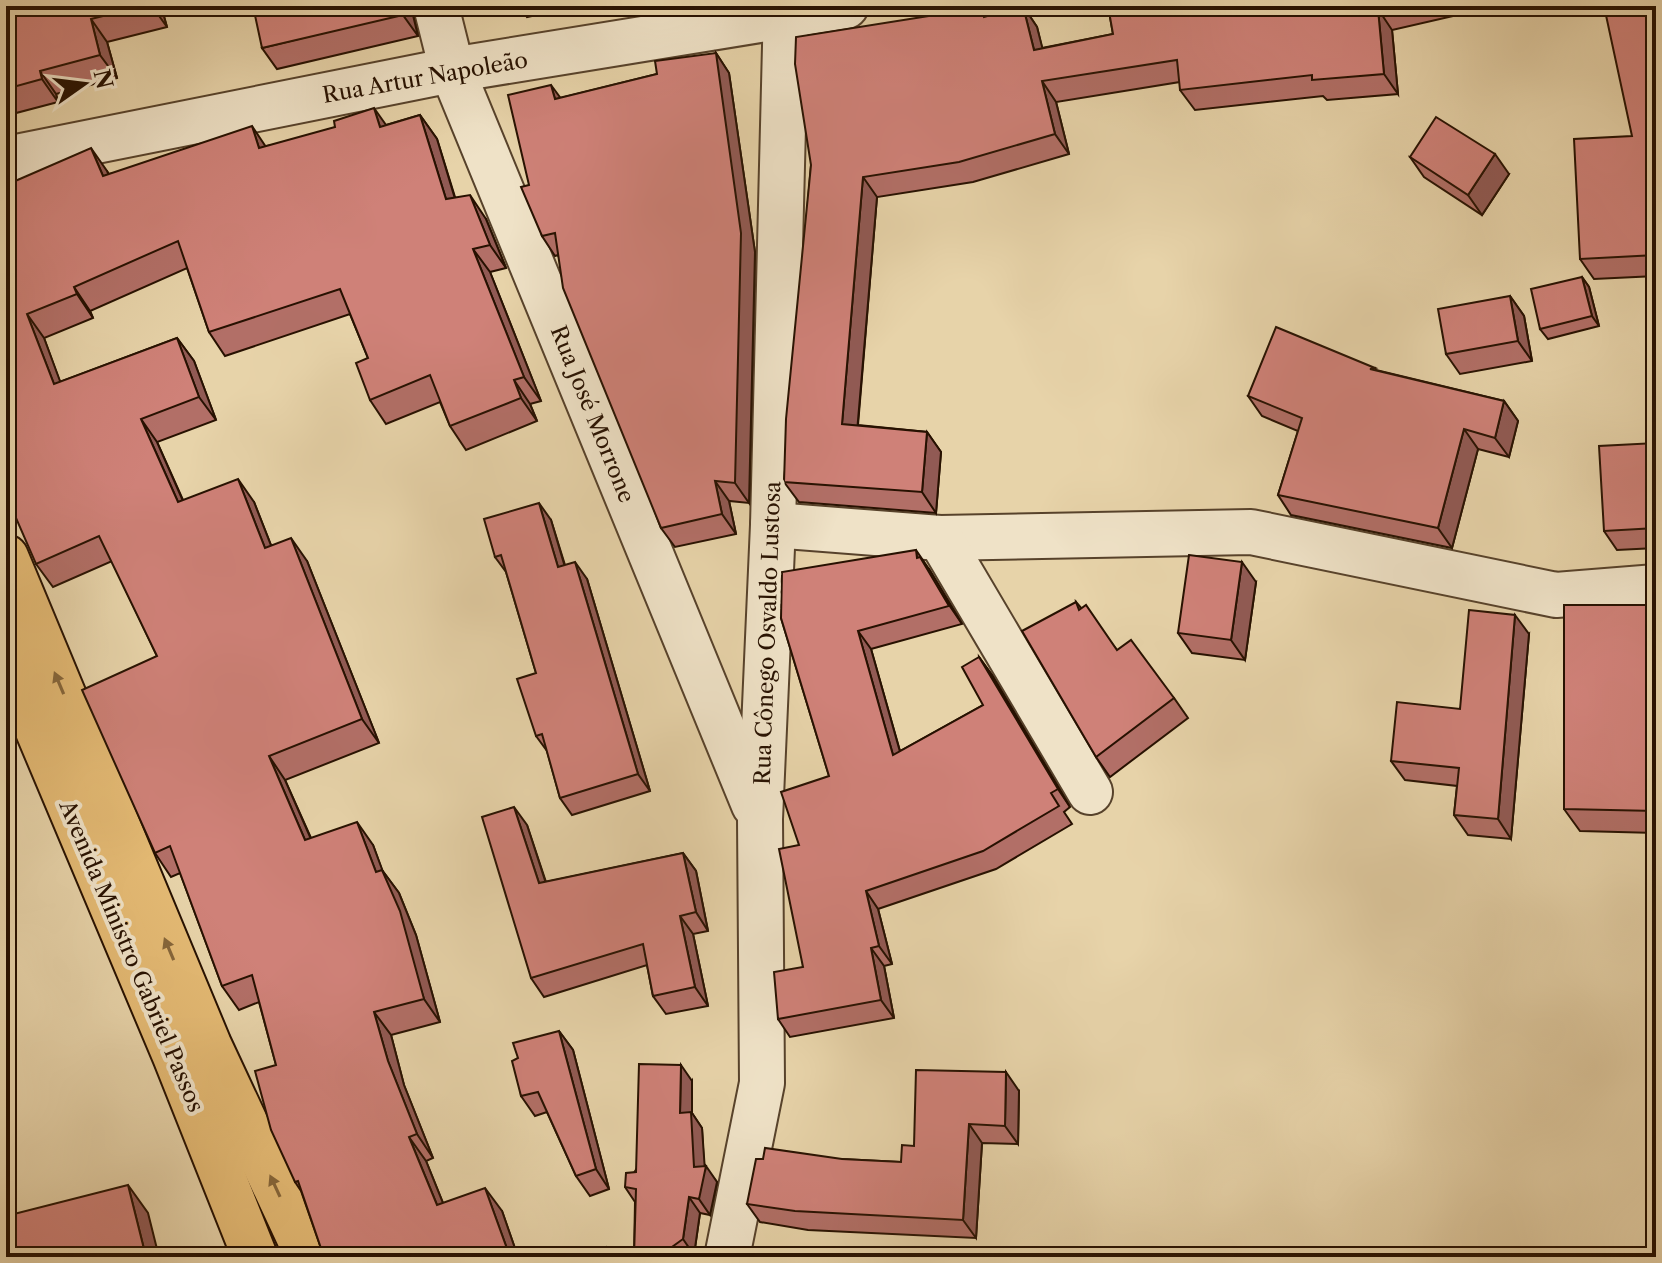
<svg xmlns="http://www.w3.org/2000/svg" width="1662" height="1263" viewBox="0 0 1662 1263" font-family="'Libre Caslon Text',serif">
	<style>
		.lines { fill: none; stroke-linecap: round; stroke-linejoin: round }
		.minor-casing { stroke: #57422b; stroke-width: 48 }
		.major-casing { stroke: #271101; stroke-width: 48 }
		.minor { stroke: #efe2c7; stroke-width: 44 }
		.major { stroke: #e4ba74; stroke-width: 44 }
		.wall { fill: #b26f67; stroke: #271101; stroke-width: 2 }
		.shaded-wall { fill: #915a54; stroke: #271101; stroke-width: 2 }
		.building { fill: #cf8178; stroke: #271101; stroke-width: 2 }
		.oneway { fill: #86663a }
		.labels { text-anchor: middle; stroke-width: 8; stroke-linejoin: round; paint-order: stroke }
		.street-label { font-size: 22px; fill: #271101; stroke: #efe2c7 }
	</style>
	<rect width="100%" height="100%" fill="#e7d3a9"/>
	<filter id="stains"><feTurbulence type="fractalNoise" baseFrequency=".0025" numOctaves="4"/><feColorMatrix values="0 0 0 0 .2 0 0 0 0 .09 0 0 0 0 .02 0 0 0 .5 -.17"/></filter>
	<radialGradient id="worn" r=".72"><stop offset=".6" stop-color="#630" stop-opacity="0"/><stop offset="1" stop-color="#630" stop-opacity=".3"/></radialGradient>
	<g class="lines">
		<defs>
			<g id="minor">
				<path d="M436 6 452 70 754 805"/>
				<path d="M6 159 452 70 846 6"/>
				<path d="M773 525 940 538 1251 532 1556 595 1656 587"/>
				<path d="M940 538 1090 792"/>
				<path d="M727 1257 762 1083 760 819 773 525 786 6"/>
			</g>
			<g id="major">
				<path d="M6 557 209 1045 308 1257"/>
				<path d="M6 655 175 1056 255 1257"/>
			</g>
		</defs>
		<use href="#minor" class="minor-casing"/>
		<use href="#major" class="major-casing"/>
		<use href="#minor" class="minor"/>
		<use href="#major" class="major"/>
	</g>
	<g class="wall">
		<path d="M6 6H161L167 27 107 42 117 78 56 94 58 102 16 113 6 99Z"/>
		<path d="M520 6H577L527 17Z"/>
		<path d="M1023 6 1037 27 1042 48 1113 34 1108 6H1474L1475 11 1392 30 1398 94 1327 100 1323 96 1195 110 1180 90V82L1056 102 1069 154 973 182 877 197 858 425 927 432 941 452 936 513 799 502 784 482 811 165 989 15Z"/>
		<path d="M1656 6V276L1594 279 1580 259 1632 136Z"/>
		<path d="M412 11 418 36 277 69 262 48Z"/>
		<path d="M716 53 729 73 755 252 749 503 729 501 736 534 675 547 661 528 558 255 555 256 542 236 529 185 560 98 657 74Z"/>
		<path d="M420 115 437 139 455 197 486 219 506 268 490 272 541 401 530 404 537 421 466 450 450 426 440 402 386 424 370 400 368 358 350 314 225 356 209 332 187 268 90 311 93 318 44 338 60 382 177 338 194 361 216 420 157 442 183 500 254 502 271 545 307 561 379 743 285 780 311 838 373 845 382 870 399 893 416 935 440 1022 391 1035 404 1085 433 1158 426 1161 443 1203 502 1211 518 1257H324L301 1191 295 1182 276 1065 259 1002 239 1010 222 986 180 873 171 877 155 853 157 656 112 561 53 587 36 564 6 185 107 171 109 174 386 125Z"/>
		<path d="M1410 157 1509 174 1482 215 1424 177Z"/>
		<path d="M1582 277 1589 287 1599 326 1548 339 1540 329Z"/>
		<path d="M1510 296 1524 316 1532 361 1460 374 1446 354Z"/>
		<path d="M1375 368 1376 370 1504 401 1518 421 1509 457 1478 449 1452 548 1291 515 1278 495 1298 431 1262 416 1248 396Z"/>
		<path d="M1656 443V548L1617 550 1604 531Z"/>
		<path d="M551 520 565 565 587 579 650 791 572 815 560 798 547 751 536 736V673L506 572 495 557Z"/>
		<path d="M929 569 962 624 871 649 900 751 983 705 979 657 992 675 1070 807 1064 812 1072 824 996 869 878 909 892 964 884 966 894 1018 790 1037 778 1019 803 967 799 845 829 776 781 618Z"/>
		<path d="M1256 582 1245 660 1192 653 1178 633Z"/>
		<path d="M1076 602 1117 650 1174 698 1188 718 1110 777 1096 757Z"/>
		<path d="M1656 605V833L1580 831 1564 809Z"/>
		<path d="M1529 634 1511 839 1468 835 1454 815 1457 786 1405 780 1391 761 1460 709Z"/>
		<path d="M527 825 546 882 683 853 696 871 708 931 693 934 708 1006 666 1014 653 996 647 965 544 997 531 978Z"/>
		<path d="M559 1031 573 1050 609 1189 590 1196 576 1176 547 1112 535 1116 521 1096 518 1058Z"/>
		<path d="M692 1081V1113L702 1128 704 1166 717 1182 710 1215 700 1213 694 1255 691 1257H634L635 1202 625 1187Z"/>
		<path d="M1019 1091 1018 1144 982 1143 976 1238 808 1230 760 1222 747 1204 842 1159 901 1162 914 1146Z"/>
	</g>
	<g class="shaded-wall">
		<path d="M152 6H161L167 27Z"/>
		<path d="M401 6H413L412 11 418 36 403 15Z"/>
		<path d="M982 6H983L995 24 984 17Z"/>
		<path d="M1023 6 1037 27 1048 70 1034 50Z"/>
		<path d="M1378 9 1392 30 1398 94 1384 74Z"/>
		<path d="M91 19 107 42 117 78 100 55Z"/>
		<path d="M716 53 729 73 755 252 749 503 735 483Z"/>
		<path d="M40 71 56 94 58 102 42 79Z"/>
		<path d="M1042 81 1056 102 1069 154 1055 134Z"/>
		<path d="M551 85 565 104 555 99Z"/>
		<path d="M374 108 391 132 380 127Z"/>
		<path d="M420 115 437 139 462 222 446 199Z"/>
		<path d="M252 126 268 150 259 148Z"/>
		<path d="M91 148 107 171 120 199 103 176Z"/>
		<path d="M1495 154 1509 174 1482 215 1468 195Z"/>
		<path d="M863 177 877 197 856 444 842 424Z"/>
		<path d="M470 195 486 219 506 268 490 245Z"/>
		<path d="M473 249 490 272 541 401 524 377Z"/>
		<path d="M1582 277 1589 287 1599 326 1592 316Z"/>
		<path d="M74 287 90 311 93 318 77 294Z"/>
		<path d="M1510 296 1524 316 1532 361 1518 341Z"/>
		<path d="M27 314 44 338 70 408 54 384Z"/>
		<path d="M177 338 194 361 216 420 199 397Z"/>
		<path d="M514 380 530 404 537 421 521 398Z"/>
		<path d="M1504 401 1518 421 1509 457 1495 438Z"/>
		<path d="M141 419 157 442 194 526 178 502Z"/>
		<path d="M1464 429 1478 449 1452 548 1438 528Z"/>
		<path d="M927 432 941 452 936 513 922 492Z"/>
		<path d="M238 479 254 502 281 571 265 548Z"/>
		<path d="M715 481 729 501 736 534 722 514Z"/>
		<path d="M539 503 551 520 570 584 558 567Z"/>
		<path d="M291 538 307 561 379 743 362 719Z"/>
		<path d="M916 550 929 569 962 624 917 558Z"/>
		<path d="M575 562 587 579 650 791 638 774Z"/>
		<path d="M1242 562 1256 582 1245 660 1231 640Z"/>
		<path d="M1515 615 1529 634 1511 839 1498 819Z"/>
		<path d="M858 631 871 649 906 773 893 755Z"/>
		<path d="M979 657 992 675 1070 807 1058 789Z"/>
		<path d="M269 756 285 780 322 864 305 840Z"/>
		<path d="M514 807 527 825 552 902 539 883Z"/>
		<path d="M357 822 373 845 392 896 376 872Z"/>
		<path d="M683 853 696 871 708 931 696 912Z"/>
		<path d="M382 870 399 893 416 935 440 1022 424 999Z"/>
		<path d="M866 891 878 909 892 964 879 946Z"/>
		<path d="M680 916 693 934 708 1006 695 987Z"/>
		<path d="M871 948 884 966 894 1018 881 1000Z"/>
		<path d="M374 1012 391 1035 404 1085 433 1158 417 1134 388 1061Z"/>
		<path d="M559 1031 573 1050 609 1189 596 1169Z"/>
		<path d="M681 1065 692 1081V1113L702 1128 705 1171 706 1166 717 1182 710 1215 699 1199 694 1167 680 1113Z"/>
		<path d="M1006 1072 1019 1091 1018 1144 1005 1126Z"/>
		<path d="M969 1124 982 1143 976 1238 963 1220Z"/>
		<path d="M409 1137 426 1161 453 1228 437 1205Z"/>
		<path d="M128 1185 148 1213 159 1257H146Z"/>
		<path d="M485 1188 502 1211 518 1257H510Z"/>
		<path d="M689 1197 700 1213 694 1255 683 1239Z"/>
	</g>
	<g class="building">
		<path d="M6 6H143L91 19 100 55 40 71 42 79 6 89Z"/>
		<path d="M253 6H401L403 15 262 48Z"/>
		<path d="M972 6H982L984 17 1023 6 1034 50 1113 34 1108 6H1392L1378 9 1384 74 1312 80V75L1180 90 1177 60 1042 81 1055 134 959 162 863 177 842 424 927 432 922 492 784 482 786 419 811 165 795 64 796 37 935 15Z"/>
		<path d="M1604 6H1656V255L1580 259 1574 139 1632 136Z"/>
		<path d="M716 53 741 233 735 483 715 481 722 514 661 528 563 288 555 233 542 236 521 187 529 185 508 95 551 85 555 99 657 74 655 61Z"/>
		<path d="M374 108 380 127 420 115 446 199 470 195 490 245 473 249 524 377 514 380 521 398 450 426 430 375 370 400 356 363 368 358 340 289 209 332 178 241 74 287 77 294 27 314 54 384 177 338 199 397 141 419 178 502 238 479 265 548 291 538 362 719 269 756 305 840 357 822 376 872 382 870 400 911 424 999 374 1012 388 1061 417 1134 409 1137 437 1205 485 1188 510 1257H324L298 1181 295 1182 271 1130 255 1071 276 1065 252 975 222 986 170 846 155 853 82 690 157 656 99 536 36 564 6 495V185L91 148 103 176 252 126 259 148 335 127 334 121Z"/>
		<path d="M1436 117 1495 154 1468 195 1410 157Z"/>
		<path d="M1582 277 1592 316 1540 329 1531 289Z"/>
		<path d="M1510 296 1518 341 1446 354 1438 309Z"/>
		<path d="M1656 324V351L1651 325Z"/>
		<path d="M1276 327 1375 368 1370 369 1504 401 1495 438 1464 429 1438 528 1278 495 1302 418 1248 396Z"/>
		<path d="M1656 443V528L1604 531 1599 446Z"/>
		<path d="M539 503 558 567 575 562 638 774 560 798 542 734 536 736 517 679 536 673 501 555 495 557 484 519Z"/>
		<path d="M916 550 917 558 920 557 949 606 858 631 893 755 983 705 962 667 979 657 1058 789 1051 793 1059 806 983 851 866 891 879 946 871 948 881 1000 778 1019 774 972 803 967 779 849 799 845 781 792 829 776 781 618 782 572Z"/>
		<path d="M1189 555 1242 562 1231 640 1178 633Z"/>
		<path d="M1076 602 1079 610 1086 605 1117 650 1131 640 1174 698 1096 757 1022 631Z"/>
		<path d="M1564 605H1656V811L1564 809Z"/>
		<path d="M1469 610 1515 615 1498 819 1454 815 1459 768 1391 761 1397 702 1460 709Z"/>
		<path d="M514 807 539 883 683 853 696 912 680 916 695 987 653 996 643 944 531 978 482 817Z"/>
		<path d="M559 1031 596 1169 576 1176 538 1092 521 1096 512 1061 518 1058 513 1043Z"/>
		<path d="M639 1064 681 1065 680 1113 691 1112 694 1167 706 1166 699 1199 689 1197 683 1239 658 1257H634L636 1189 625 1187 626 1173 636 1172Z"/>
		<path d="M916 1070 1006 1072 1005 1126 969 1124 963 1220 795 1211 747 1204 756 1159H763L765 1148 842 1159 901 1162 902 1145 914 1146Z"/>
		<path d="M128 1185 146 1257H6V1216Z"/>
		<path d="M606 1247 610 1257H581Z"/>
	</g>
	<defs><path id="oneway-solid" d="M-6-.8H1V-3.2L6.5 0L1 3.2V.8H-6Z" transform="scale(2)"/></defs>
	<g class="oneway">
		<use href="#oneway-solid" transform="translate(59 683) rotate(-113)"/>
		<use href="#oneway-solid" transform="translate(169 949) rotate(-113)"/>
		<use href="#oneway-solid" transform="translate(275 1186) rotate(-115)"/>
	</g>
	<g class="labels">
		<g class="street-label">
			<text transform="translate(425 77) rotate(-10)" y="8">Rua Artur Napoleão</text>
			<text transform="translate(593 414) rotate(68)" y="8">Rua José Morrone</text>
			<text transform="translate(767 633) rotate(-88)" y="8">Rua Cônego Osvaldo Lustosa</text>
			<text transform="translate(132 956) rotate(67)" y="8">Avenida Ministro Gabriel Passos</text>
		</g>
	</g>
	<rect width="1662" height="1263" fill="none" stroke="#e7d3a9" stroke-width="32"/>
	<rect x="8" y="8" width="1646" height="1247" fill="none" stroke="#271101" stroke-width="4"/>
	<rect x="16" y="16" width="1630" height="1231" fill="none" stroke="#271101" stroke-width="2"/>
	<g transform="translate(84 84) rotate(76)" stroke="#efe2c7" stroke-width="6" paint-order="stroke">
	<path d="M0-6L14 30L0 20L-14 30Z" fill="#271101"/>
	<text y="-12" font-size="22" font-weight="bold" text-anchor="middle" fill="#271101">N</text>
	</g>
	<rect width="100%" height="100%" filter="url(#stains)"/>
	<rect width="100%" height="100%" fill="url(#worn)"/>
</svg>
